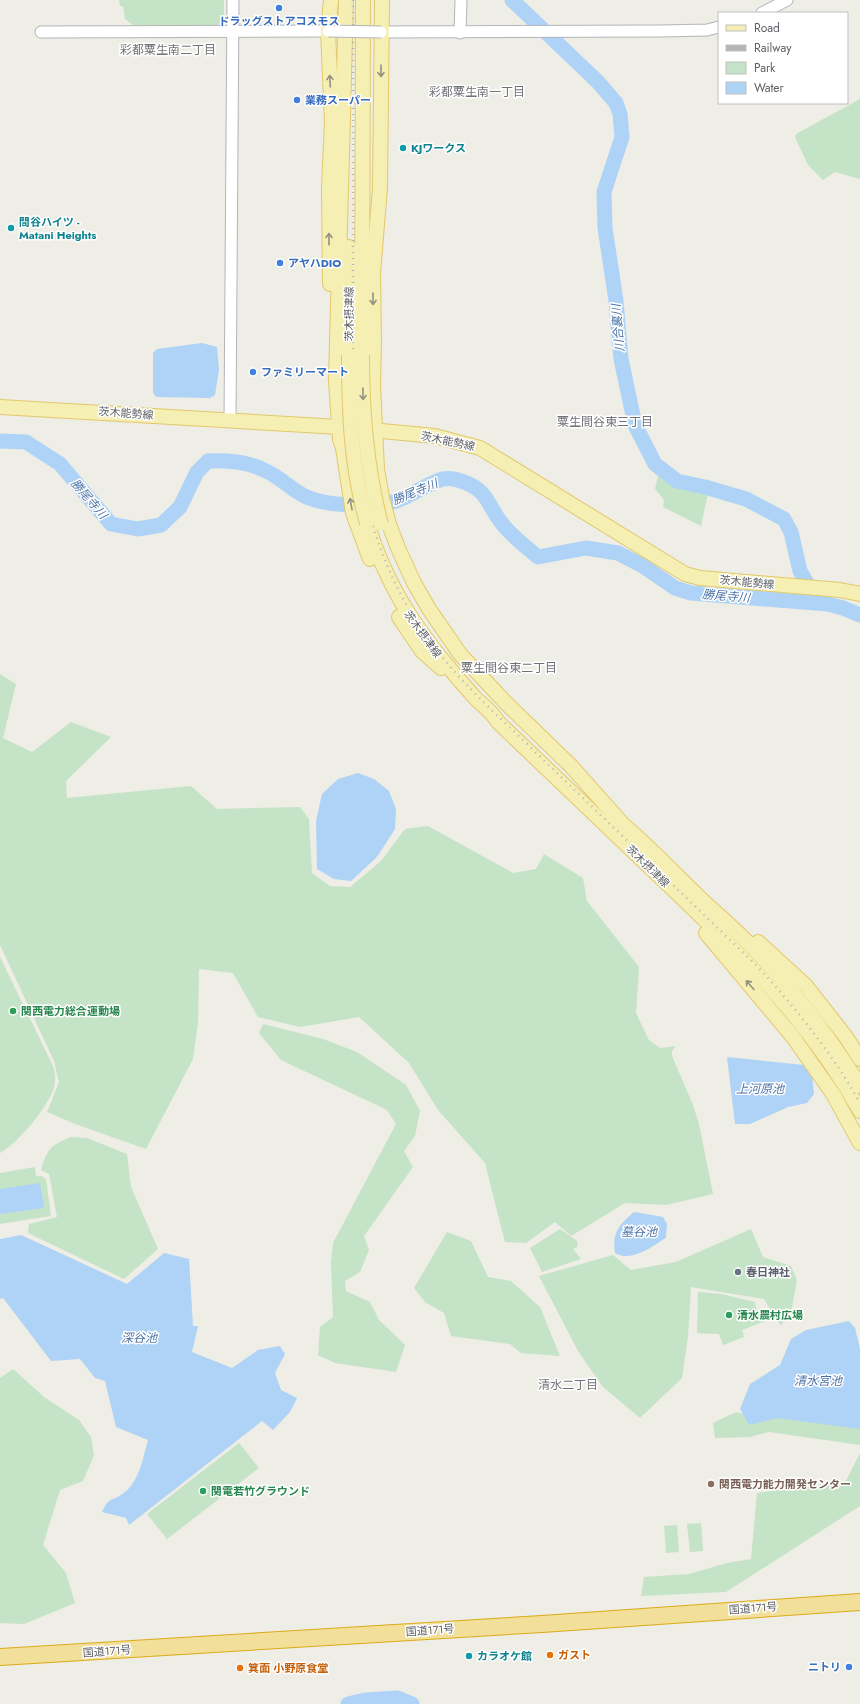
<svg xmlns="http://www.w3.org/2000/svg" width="860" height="1704" viewBox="0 0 860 1704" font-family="Jost,'Noto Sans JP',sans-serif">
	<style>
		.green { fill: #c5e3c7 }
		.water { fill: #aed3f6 }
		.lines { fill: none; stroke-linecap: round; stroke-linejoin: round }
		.river { stroke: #aed3f6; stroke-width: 15 }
		.minor-casing { stroke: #b3b5b9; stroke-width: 13 }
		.major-casing { stroke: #e2c86b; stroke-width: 16 }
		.highway-casing { stroke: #dbaa19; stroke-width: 18 }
		.minor { stroke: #fff; stroke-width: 11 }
		.major { stroke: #f6efb3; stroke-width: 14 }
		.highway { stroke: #f2e09a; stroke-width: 16 }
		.rail { stroke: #b4b4b5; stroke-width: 2.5; stroke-dasharray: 1 5; stroke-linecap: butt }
		.minor-bridge-casing { stroke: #b3b5b9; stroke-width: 13; stroke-linecap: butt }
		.major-bridge-casing { stroke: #e2c86b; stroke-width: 16; stroke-linecap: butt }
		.minor-bridge { stroke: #fff; stroke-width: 11 }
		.major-bridge { stroke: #f6efb3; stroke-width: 14 }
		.oneway { stroke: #939280 }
		.shop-dot { fill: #3f7fe0; stroke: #fff; stroke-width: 1.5 }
		.culture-dot { fill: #0f9aa8; stroke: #fff; stroke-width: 1.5 }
		.leisure-dot { fill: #2e9e5b; stroke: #fff; stroke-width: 1.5 }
		.worship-dot { fill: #6b7280; stroke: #fff; stroke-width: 1.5 }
		.education-dot { fill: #8d6e63; stroke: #fff; stroke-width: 1.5 }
		.food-dot { fill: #e8710a; stroke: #fff; stroke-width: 1.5 }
		.labels { text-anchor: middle; stroke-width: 3; stroke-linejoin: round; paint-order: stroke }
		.shop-label { font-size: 11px; font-weight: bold; fill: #366cbe; stroke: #fff; text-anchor: start }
		.culture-label { font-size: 11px; font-weight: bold; fill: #0d838f; stroke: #fff; text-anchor: start }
		.street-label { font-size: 11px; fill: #5e6065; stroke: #fff }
		.leisure-label { font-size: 11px; font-weight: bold; fill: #27864d; stroke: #fff; text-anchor: start }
		.worship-label { font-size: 11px; font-weight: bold; fill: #5b616d; stroke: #fff; text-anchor: start }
		.education-label { font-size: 11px; font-weight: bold; fill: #785e54; stroke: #fff; text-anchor: start }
		.food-label { font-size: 11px; font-weight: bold; fill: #c56008; stroke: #fff; text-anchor: start }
		.neighbourhood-label { font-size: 12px; fill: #6f7277; stroke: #fff }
		.water-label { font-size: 12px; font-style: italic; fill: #4c73a6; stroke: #fff }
	</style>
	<rect width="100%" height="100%" fill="#eeede6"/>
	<g class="green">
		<path d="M119 0H224V19L217 25H133L125 19 123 6H120Z"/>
		<path d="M860 99V179L835 172 823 180 808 165 795 137 796 134Z"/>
		<path d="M658 476 680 486 708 493 701 526 663 507 664 500 655 489Z"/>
		<path d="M0 674 16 684 3 738 32 752 71 722 111 737 66 781 67 798 191 786 217 809 300 807 309 819 312 873 330 886 350 887 381 861 405 829 428 826 513 873 536 869 544 854 583 878 587 901 639 967 636 1013 649 1040 660 1048 676 1046 672 1051V1056L693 1105 699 1124 713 1194 666 1205 625 1203 571 1236 555 1222 526 1243 505 1242 485 1163 438 1110 409 1063 359 1017 300 1027 258 1017 233 973 199 969 198 1022 193 1059 146 1149 75 1124 47 1112 59 1082 54 1061 0 945Z"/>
		<path d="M0 957 53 1066C55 1073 56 1079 54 1087 49 1106 18 1143 0 1153Z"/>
		<path d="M263 1024 323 1039 357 1052 406 1085 420 1111 415 1136 404 1151 413 1167 364 1236 369 1250 360 1272 345 1281 346 1291 370 1302 379 1320 405 1345 396 1372 335 1363 318 1355 320 1327 333 1317 331 1264 333 1243 396 1124 387 1110 281 1060 259 1033Z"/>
		<path d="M71 1137 87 1138 127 1154 131 1187 158 1249 124 1279 28 1233 29 1224 57 1217 49 1174 41 1170C48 1148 50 1146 71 1137Z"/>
		<path d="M35 1167 36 1176H42L46 1179 51 1216 0 1224V1173Z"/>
		<path d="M560 1229 577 1241 578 1246 573 1249 581 1259 542 1272 530 1248Z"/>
		<path d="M751 1229 763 1257 791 1266 797 1280 792 1307 781 1326 764 1299 691 1287 688 1337 682 1378 640 1418 603 1387 578 1351 539 1276 613 1255 631 1270 676 1262Z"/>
		<path d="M447 1232 471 1241 488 1277 511 1281 540 1307 560 1356 521 1353 510 1344 451 1336 444 1313 425 1302 414 1288Z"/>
		<path d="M698 1292 721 1294 755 1302 756 1308 765 1321 742 1330 744 1337 723 1345 719 1334 697 1333Z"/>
		<path d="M13 1369 44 1397 79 1420 91 1437 94 1455 83 1481 60 1490 43 1545 66 1573 75 1603 24 1624 0 1623V1378Z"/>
		<path d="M736 1412 752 1417 778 1413 860 1423V1445L769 1432 750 1437 715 1438 713 1423Z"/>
		<path d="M239 1443 259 1468 167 1539 147 1514Z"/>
		<path d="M860 1453V1506L726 1592 641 1596 644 1577 689 1574 727 1563 751 1559 757 1493 846 1481Z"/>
		<path d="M701 1523 703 1551 690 1552 687 1524Z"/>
		<path d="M677 1525 679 1552 666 1553 664 1526Z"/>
	</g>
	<g class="water">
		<path d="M202 343 217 347 219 370 215 395 210 398 156 397 153 393V353L157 349Z"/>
		<path d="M358 773 374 779 389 791 396 809 395 829 377 857 351 881 334 879 317 869 316 821 322 794 338 779Z"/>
		<path d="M727 1057 804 1065 812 1073 814 1094 807 1103 788 1107 750 1124H735Z"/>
		<path d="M40 1183 44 1208 0 1214V1189Z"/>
		<path d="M634 1212 663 1217 667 1224 666 1238C652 1246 632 1263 615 1253 612 1232 619 1225 634 1212Z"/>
		<path d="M21 1235 127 1284 164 1253 189 1259 193 1326H198L192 1352 232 1368 258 1350 280 1346 285 1354 275 1373 281 1390 297 1398 290 1412 273 1430 262 1421 129 1525 126 1518 102 1512C110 1495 113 1502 125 1492 140 1480 143 1457 148 1440L116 1427 105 1381 95 1378 80 1359 51 1361 3 1298 0 1299V1239Z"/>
		<path d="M849 1321 855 1328 860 1349V1429L777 1418 749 1425 740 1409 750 1384 780 1365 791 1339 806 1330Z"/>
	</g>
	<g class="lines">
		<g class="river">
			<path d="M512 0 598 82 616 103 620 114 622 137 604 192 605 228 616 301 621 359 635 425 655 464 677 481 705 487 746 499 784 519 791 532 800 571 815 597"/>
			<path d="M0 441 26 442 60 464 111 524 138 529 161 525 180 507 197 472 208 461C228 460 250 462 268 472 283 479 293 492 309 498 336 508 365 504 393 502 411 497 425 484 443 479 450 478 456 479 461 481 490 490 487 507 504 526 514 538 526 547 538 557L586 548 618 553 643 566 675 588 691 593 828 604 843 608 860 615"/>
			<path d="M348 1704 365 1700 397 1698 412 1704"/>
		</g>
		<defs>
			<g id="minor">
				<path d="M762 13 787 0"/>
				<path d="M41 32 328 31"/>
				<path d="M381 32 661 31 707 30 719 27"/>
				<path d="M460 33 461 0"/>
				<path d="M230 421 233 0"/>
			</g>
			<g id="major">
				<path d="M346 0 336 381 340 439 343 448 353 513 370 559"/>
				<path d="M382 0 380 188 373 273 374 341 373 385 377 469 382 498 389 524 398 548 414 583 429 609 460 654 506 703 571 766 620 821"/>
				<path d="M349 247V355"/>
				<path d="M330 284 329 187 332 122 328 31 331 0"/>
				<path d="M362 355 363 0"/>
				<path d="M0 407 339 427 435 436 480 448 685 574 700 578 840 590 860 594"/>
				<path d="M367 523C385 581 412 625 451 670 459 680 468 690 477 700 485 707 493 713 498 722 551 773 604 824 658 875 734 947 809 1019 860 1111"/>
				<path d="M399 617 422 651 441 668"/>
				<path d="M613 816C644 841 672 871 701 899 718 915 736 930 752 947 793 989 829 1036 860 1086"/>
				<path d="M706 933 793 1037 833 1094 860 1143"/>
				<path d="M758 942 806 986 846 1037 860 1059"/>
			</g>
			<path id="highway" d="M0 1657 542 1624 860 1602"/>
		</defs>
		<use href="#minor" class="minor-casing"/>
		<use href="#major" class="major-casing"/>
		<use href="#highway" class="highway-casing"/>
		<use href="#minor" class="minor"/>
		<use href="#major" class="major"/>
		<use href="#highway" class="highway"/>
		<path class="rail" d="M353 0V380C355 476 372 563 431 642 450 669 474 693 498 716L756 965C795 1007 832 1053 860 1103"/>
		<defs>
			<path id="minor-bridge" d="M328 31 381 32"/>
			<g id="major-bridge">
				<path d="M349 355C349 412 351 468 367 523"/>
				<path d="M362 355C362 412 366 468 381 524"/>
			</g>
		</defs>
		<use href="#minor-bridge" class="minor-bridge-casing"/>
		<use href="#major-bridge" class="major-bridge-casing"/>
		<use href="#minor-bridge" class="minor-bridge"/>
		<use href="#major-bridge" class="major-bridge"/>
	</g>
	<defs><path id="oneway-shaft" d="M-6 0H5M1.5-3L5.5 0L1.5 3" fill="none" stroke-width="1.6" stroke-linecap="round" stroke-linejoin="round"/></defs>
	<g class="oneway">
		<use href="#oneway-shaft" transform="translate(381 71) rotate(90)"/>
		<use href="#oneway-shaft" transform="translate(330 81) rotate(-93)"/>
		<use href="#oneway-shaft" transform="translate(329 239) rotate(-90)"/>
		<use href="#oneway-shaft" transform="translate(373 299) rotate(89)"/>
		<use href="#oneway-shaft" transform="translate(363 394) rotate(89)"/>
		<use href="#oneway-shaft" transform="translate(351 504) rotate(-100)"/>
		<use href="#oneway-shaft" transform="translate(750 985) rotate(-131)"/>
	</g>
	<g class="shop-dot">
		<circle cx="279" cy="8" r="4"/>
		<circle cx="297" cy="100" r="4"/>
		<circle cx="280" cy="263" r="4"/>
		<circle cx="253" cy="372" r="4"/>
		<circle cx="849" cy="1667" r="4"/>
	</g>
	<g class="culture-dot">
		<circle cx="403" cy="148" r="4"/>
		<circle cx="11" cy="228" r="4"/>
		<circle cx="469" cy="1656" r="4"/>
	</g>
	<g class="leisure-dot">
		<circle cx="13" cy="1011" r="4"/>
		<circle cx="729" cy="1315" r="4"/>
		<circle cx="203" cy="1491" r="4"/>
	</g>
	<circle class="worship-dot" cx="738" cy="1272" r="4"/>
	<circle class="education-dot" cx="711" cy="1484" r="4"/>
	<g class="food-dot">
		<circle cx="550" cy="1655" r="4"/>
		<circle cx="240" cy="1668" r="4"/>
	</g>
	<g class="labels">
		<g class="shop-label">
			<text x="279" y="25" text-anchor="middle">ドラッグストアコスモス</text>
			<text x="305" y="104">業務スーパー</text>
			<text x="288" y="267">アヤハDIO</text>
			<text x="261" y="376">ファミリーマート</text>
			<text x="841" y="1671" text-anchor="end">ニトリ</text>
		</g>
		<g class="culture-label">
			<text x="411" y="152">KJワークス</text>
			<text x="19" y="226">間谷ハイツ -<tspan x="19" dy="13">Matani Heights</tspan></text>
			<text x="477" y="1660">カラオケ館</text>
		</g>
		<g class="street-label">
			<text transform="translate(349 314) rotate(-90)" y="4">茨木摂津線</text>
			<text transform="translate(126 413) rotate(4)" y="4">茨木能勢線</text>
			<text transform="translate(448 441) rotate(12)" y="4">茨木能勢線</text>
			<text transform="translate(747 582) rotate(5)" y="4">茨木能勢線</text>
			<text transform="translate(423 634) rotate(54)" y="4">茨木摂津線</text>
			<text transform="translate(648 866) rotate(44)" y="4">茨木摂津線</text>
			<text transform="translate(753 1608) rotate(-4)" y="4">国道171号</text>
			<text transform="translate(430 1630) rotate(-4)" y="4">国道171号</text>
			<text transform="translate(107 1651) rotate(-4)" y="4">国道171号</text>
		</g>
		<g class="leisure-label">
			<text x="21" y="1015">関西電力総合運動場</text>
			<text x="737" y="1319">清水農村広場</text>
			<text x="211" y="1495">関電若竹グラウンド</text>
		</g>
		<g class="worship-label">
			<text x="746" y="1276">春日神社</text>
		</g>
		<g class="education-label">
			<text x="719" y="1488">関西電力能力開発センター</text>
		</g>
		<g class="food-label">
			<text x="558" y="1659">ガスト</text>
			<text x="248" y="1672">箕面 小野原食堂</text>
		</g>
		<g class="neighbourhood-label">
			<text x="168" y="54">彩都粟生南二丁目</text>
			<text x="477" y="96">彩都粟生南一丁目</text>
			<text x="605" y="426">粟生間谷東三丁目</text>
			<text x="509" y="672">粟生間谷東二丁目</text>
			<text x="568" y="1389">清水二丁目</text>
		</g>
		<g class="water-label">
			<text transform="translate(618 328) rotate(-95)" y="4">川合裏川</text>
			<text transform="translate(415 492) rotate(-22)" y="4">勝尾寺川</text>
			<text transform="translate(89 499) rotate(49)" y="4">勝尾寺川</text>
			<text transform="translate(726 596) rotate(5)" y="4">勝尾寺川</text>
			<text x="760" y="1093">上河原池</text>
			<text x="639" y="1236">墓谷池</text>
			<text x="139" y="1342">深谷池</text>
			<text x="818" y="1385">清水宮池</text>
		</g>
	</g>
	<rect x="718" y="12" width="130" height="92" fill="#ffffff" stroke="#bfbfc1"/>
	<rect x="726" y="25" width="20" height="6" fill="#f6efb3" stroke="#bfbfc1"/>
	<text x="754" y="32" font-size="12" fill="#5e6065">Road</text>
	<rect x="726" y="45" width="20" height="6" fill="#b4b4b5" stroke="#bfbfc1"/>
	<text x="754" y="52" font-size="12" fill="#5e6065">Railway</text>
	<rect x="726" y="62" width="20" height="12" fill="#c5e3c7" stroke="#bfbfc1"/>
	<text x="754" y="72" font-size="12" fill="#5e6065">Park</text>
	<rect x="726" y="82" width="20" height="12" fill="#aed3f6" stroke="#bfbfc1"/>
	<text x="754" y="92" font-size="12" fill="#5e6065">Water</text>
</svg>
